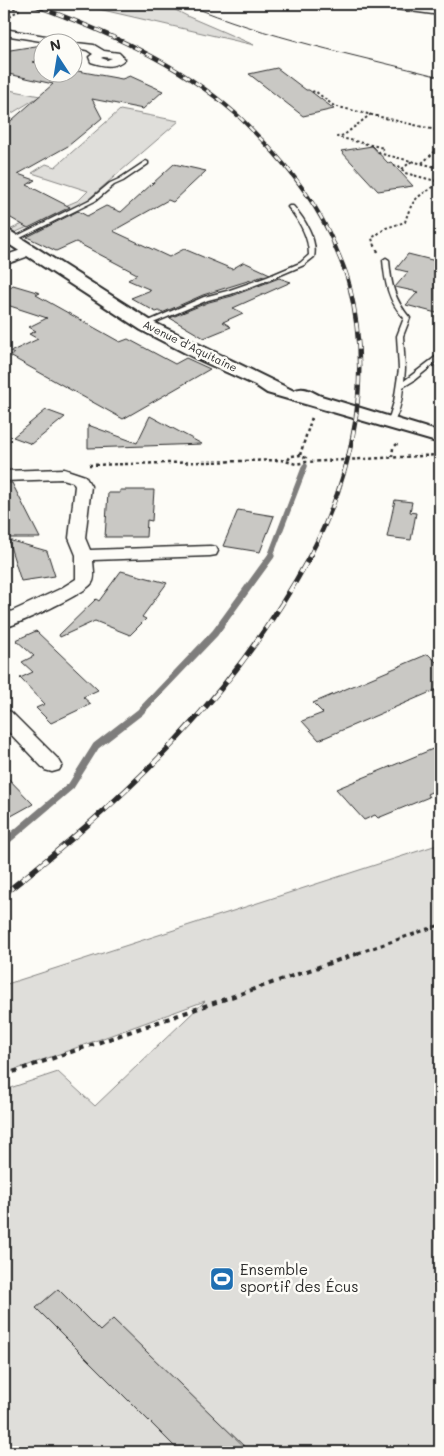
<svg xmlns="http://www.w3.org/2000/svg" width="444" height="1456" viewBox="0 0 444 1456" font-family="Mali,sans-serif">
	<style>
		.green { fill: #dfdeda; stroke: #858482 }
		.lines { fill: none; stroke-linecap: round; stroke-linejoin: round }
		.stream-far1 { stroke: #7e7d7b; stroke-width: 5.5 }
		.stream { stroke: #7e7d7b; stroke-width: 7 }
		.building { fill: #c9c8c4; stroke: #2b2b2b }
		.service-casing { stroke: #2b2b2b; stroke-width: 3 }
		.minor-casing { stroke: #2b2b2b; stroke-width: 3 }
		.tertiary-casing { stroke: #2b2b2b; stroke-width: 4 }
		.path-far3 { stroke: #2b2b2b; stroke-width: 2; stroke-dasharray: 2.5 2.5; stroke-linecap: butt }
		.path-far2 { stroke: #2b2b2b; stroke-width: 2.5; stroke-dasharray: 3 3; stroke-linecap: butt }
		.path-far1 { stroke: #2b2b2b; stroke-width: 3; stroke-dasharray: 4 4; stroke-linecap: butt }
		.path { stroke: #2b2b2b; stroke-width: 4; stroke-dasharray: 5 5; stroke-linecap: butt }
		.service { fill: #fdfcf7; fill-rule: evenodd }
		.minor { fill: #fdfcf7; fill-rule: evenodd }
		.tertiary { fill: #fdfcf7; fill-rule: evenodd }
		.tram { stroke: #2b2b2b; stroke-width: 1 }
		.rail-far2-casing { stroke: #2b2b2b; stroke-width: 4 }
		.rail-far1-casing { stroke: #2b2b2b; stroke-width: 4.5 }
		.rail-casing { stroke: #2b2b2b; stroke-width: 5.5 }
		.rail-far2 { stroke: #fdfcf7; stroke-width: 2.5; stroke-dasharray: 7; stroke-linecap: butt }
		.rail-far1 { stroke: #fdfcf7; stroke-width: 3; stroke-dasharray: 9; stroke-linecap: butt }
		.rail { stroke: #fdfcf7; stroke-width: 4; stroke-dasharray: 11; stroke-linecap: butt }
		.labels { text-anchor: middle; stroke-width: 5; stroke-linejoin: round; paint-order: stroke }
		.far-street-label { font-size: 11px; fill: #2b2b2b; stroke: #fdfcf7 }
		.near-poi-label { font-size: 15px; fill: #2b2b2b; stroke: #fdfcf7; text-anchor: start }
	</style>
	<rect width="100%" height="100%" fill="#fdfcf7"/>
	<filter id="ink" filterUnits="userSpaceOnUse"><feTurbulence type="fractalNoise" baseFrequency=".02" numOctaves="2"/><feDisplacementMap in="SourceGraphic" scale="10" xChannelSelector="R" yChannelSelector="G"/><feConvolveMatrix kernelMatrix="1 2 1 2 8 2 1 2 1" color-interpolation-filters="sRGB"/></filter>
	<g filter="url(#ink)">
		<g class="green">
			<path d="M77 4H164L189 17 254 45Z"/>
			<path d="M4 89 40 96 4 118Z"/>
			<path d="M120 110 179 121 85 202 14 233 9 230 79 200 88 191 32 173 46 164 55 167Z"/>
			<path d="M440 844V1452H4V1090L58 1072 95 1106 205 1001 4 1074V985Z"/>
		</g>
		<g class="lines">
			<path class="stream-far1" d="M270 557 305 466"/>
			<path class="stream" d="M4 843 71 786 96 746 140 712 215 633 271 556"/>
		</g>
		<g class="building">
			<path d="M42 45V59L33 62 42 64V72H72V70L122 79 130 76 163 91 143 109 92 99 102 118 68 146 18 174 35 180 27 185 70 207 28 228 4 214V127L53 84 4 73V51Z"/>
			<path d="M277 68 306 90H309L334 109 303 116 249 74Z"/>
			<path d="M372 146 388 163 391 162 413 186 378 191 341 151Z"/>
			<path d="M174 164 206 171 173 202 168 200 113 231 169 257 184 249 232 269 244 262 270 274 203 295 162 313 159 311 156 312 131 298 151 290 128 280 137 274 76 242 56 251 27 237 78 211 87 216 106 206 121 212Z"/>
			<path d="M408 254 440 262V314L406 305 418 292 395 287 408 272 396 269Z"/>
			<path d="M279 278 291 282 233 308 243 313 223 322 231 327 204 338 170 318 209 302 232 296Z"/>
			<path d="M13 285 40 293 36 295 120 342 128 339 175 364 186 358 210 369 123 419 10 356 14 354 10 352 38 339 29 334 36 331 29 327 47 318 4 304V292Z"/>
			<path d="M46 410 65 417 32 444 13 437Z"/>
			<path d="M150 416 202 444 88 448V425L137 443Z"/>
			<path d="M4 483H12L40 538H4Z"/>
			<path d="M120 490H154L152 521 147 520 146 537H105L108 493H120Z"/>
			<path d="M395 500 412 502 410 512 416 513 411 540 387 537Z"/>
			<path d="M238 510 274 516 260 552 223 546Z"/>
			<path d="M8 540 47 551 55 576 21 581Z"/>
			<path d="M121 571 167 583 142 617 146 619 130 635 95 621 60 637 59 635 96 599 99 601Z"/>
			<path d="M36 631 98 690 83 697 91 704 51 723 36 708 45 704 20 678 33 672 22 662 34 656 16 640Z"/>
			<path d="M428 654 440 666V688L319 740 302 721 323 713 313 703Z"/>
			<path d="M440 746V788L427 794 429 797 378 818 375 815 364 820 336 789Z"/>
			<path d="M4 774 33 804 4 820Z"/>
			<path d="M58 1289 100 1331 113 1319 250 1452H180L36 1308Z"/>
		</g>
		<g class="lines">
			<defs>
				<g id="service">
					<path d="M146 161 148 162V164L123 181 114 185 95 201 14 241 9 240 91 199 110 183 119 179Z"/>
					<path d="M289 206H293C304 218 318 240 314 257L304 265 271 279 231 294 208 300 146 326H142V324L204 297 227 291 267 277 300 263 309 255C309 237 299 220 288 207Z"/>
					<path d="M386 258 389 260C391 284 394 299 410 318L403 336 405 369 404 381 438 355 440 354V359L413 381 403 387C402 401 399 413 392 426H389L385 424 390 415 394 402 399 369 397 336 404 318C388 301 385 282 383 260Z"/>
				</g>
				<g id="minor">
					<path d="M376 4H402L440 9V15L381 7Z"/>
					<path d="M4 29 63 39 68 42 94 45 104 51 119 53 125 59C114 69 104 66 91 62L89 57 93 54 87 50 72 47V42H47L4 35ZM103 57 112 58 107 60 101 58Z"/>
					<path d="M21 250 28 254 26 257 4 265V256Z"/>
					<path d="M64 469 85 476 91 486 85 538 90 550 210 546 216 547 218 551 216 555 210 556 93 560C93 566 96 578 92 583 85 594 18 624 4 628V615L60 589 76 579V555L69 538 75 486 73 482 63 479 4 481V471Z"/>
					<path d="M4 710 11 712 59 760 62 765 59 770 52 772 45 770 4 727Z"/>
				</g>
				<path id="tertiary" d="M4 229 10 231 153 322 294 391C303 385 312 392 321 396L440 432V443L267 393 255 385 193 357 141 330 4 241Z"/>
			</defs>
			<use href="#service" class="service-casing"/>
			<use href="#minor" class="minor-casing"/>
			<use href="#tertiary" class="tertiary-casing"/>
			<g class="path-far3">
				<path d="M4 4 19 10 7 18"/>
				<path d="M312 92 315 91 334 106 440 131"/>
				<path d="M371 114 344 135 337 137 384 148 378 153"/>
				<path d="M378 153 440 168"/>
				<path d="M422 163 440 147"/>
				<path d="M394 166 398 165 405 173 440 182"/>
				<path d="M402 169 412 161"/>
				<path d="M374 246 372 238 386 228 405 222C413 196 418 197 440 183"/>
			</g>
			<g class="path-far2">
				<path d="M374 244 378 252"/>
				<path d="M300 455 312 417"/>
				<path d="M392 457 393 448 398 443"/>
				<path d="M288 460 291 456 300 455 306 458V462"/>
				<path d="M89 465 281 460 296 464 306 462 440 455"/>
			</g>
			<path class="path-far1" d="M358 953 440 925"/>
			<path class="path" d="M4 1075 362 952"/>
			<use href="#service" class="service"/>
			<use href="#minor" class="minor"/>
			<use href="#tertiary" class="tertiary"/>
			<path class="tram" d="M186 4C267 38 355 55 440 77"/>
			<defs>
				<path id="rail-far2" d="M31 4C103 30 177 62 235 113 244 121 253 131 262 140 292 171 318 205 335 246"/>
				<path id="rail-far1" d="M309 557C355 472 372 378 349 284 346 270 339 257 334 244"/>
				<path id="rail" d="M4 894C128 797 234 696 310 556"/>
			</defs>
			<use href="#rail-far2" class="rail-far2-casing"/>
			<use href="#rail-far1" class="rail-far1-casing"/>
			<use href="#rail" class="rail-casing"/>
			<use href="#rail-far2" class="rail-far2"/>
			<use href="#rail-far1" class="rail-far1"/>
			<use href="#rail" class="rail"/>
		</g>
	</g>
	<defs>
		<symbol id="stadium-square" viewBox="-11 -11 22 22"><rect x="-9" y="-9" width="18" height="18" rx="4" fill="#1f6fb2" stroke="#fdfcf7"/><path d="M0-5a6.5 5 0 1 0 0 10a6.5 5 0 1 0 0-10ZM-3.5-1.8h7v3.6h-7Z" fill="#fff"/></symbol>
	</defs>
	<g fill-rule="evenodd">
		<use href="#stadium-square" x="208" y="1265" width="28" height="28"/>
	</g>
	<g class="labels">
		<g class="far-street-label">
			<text transform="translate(190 346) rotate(26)" y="4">Avenue d'Aquitaine</text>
		</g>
		<g class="near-poi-label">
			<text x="240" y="1275">Ensemble<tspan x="240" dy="17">sportif des Écus</tspan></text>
		</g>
	</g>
	<rect width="444" height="1456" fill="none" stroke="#fdfcf7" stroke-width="20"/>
	<rect x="10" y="10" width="424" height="1436" fill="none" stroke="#2b2b2b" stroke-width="2" filter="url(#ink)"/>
	<g transform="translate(58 58) rotate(348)"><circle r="24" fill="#fdfcf7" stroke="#a9a8a5"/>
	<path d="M0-4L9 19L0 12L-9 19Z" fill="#1f6fb2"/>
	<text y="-8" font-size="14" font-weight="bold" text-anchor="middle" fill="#2b2b2b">N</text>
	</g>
</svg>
